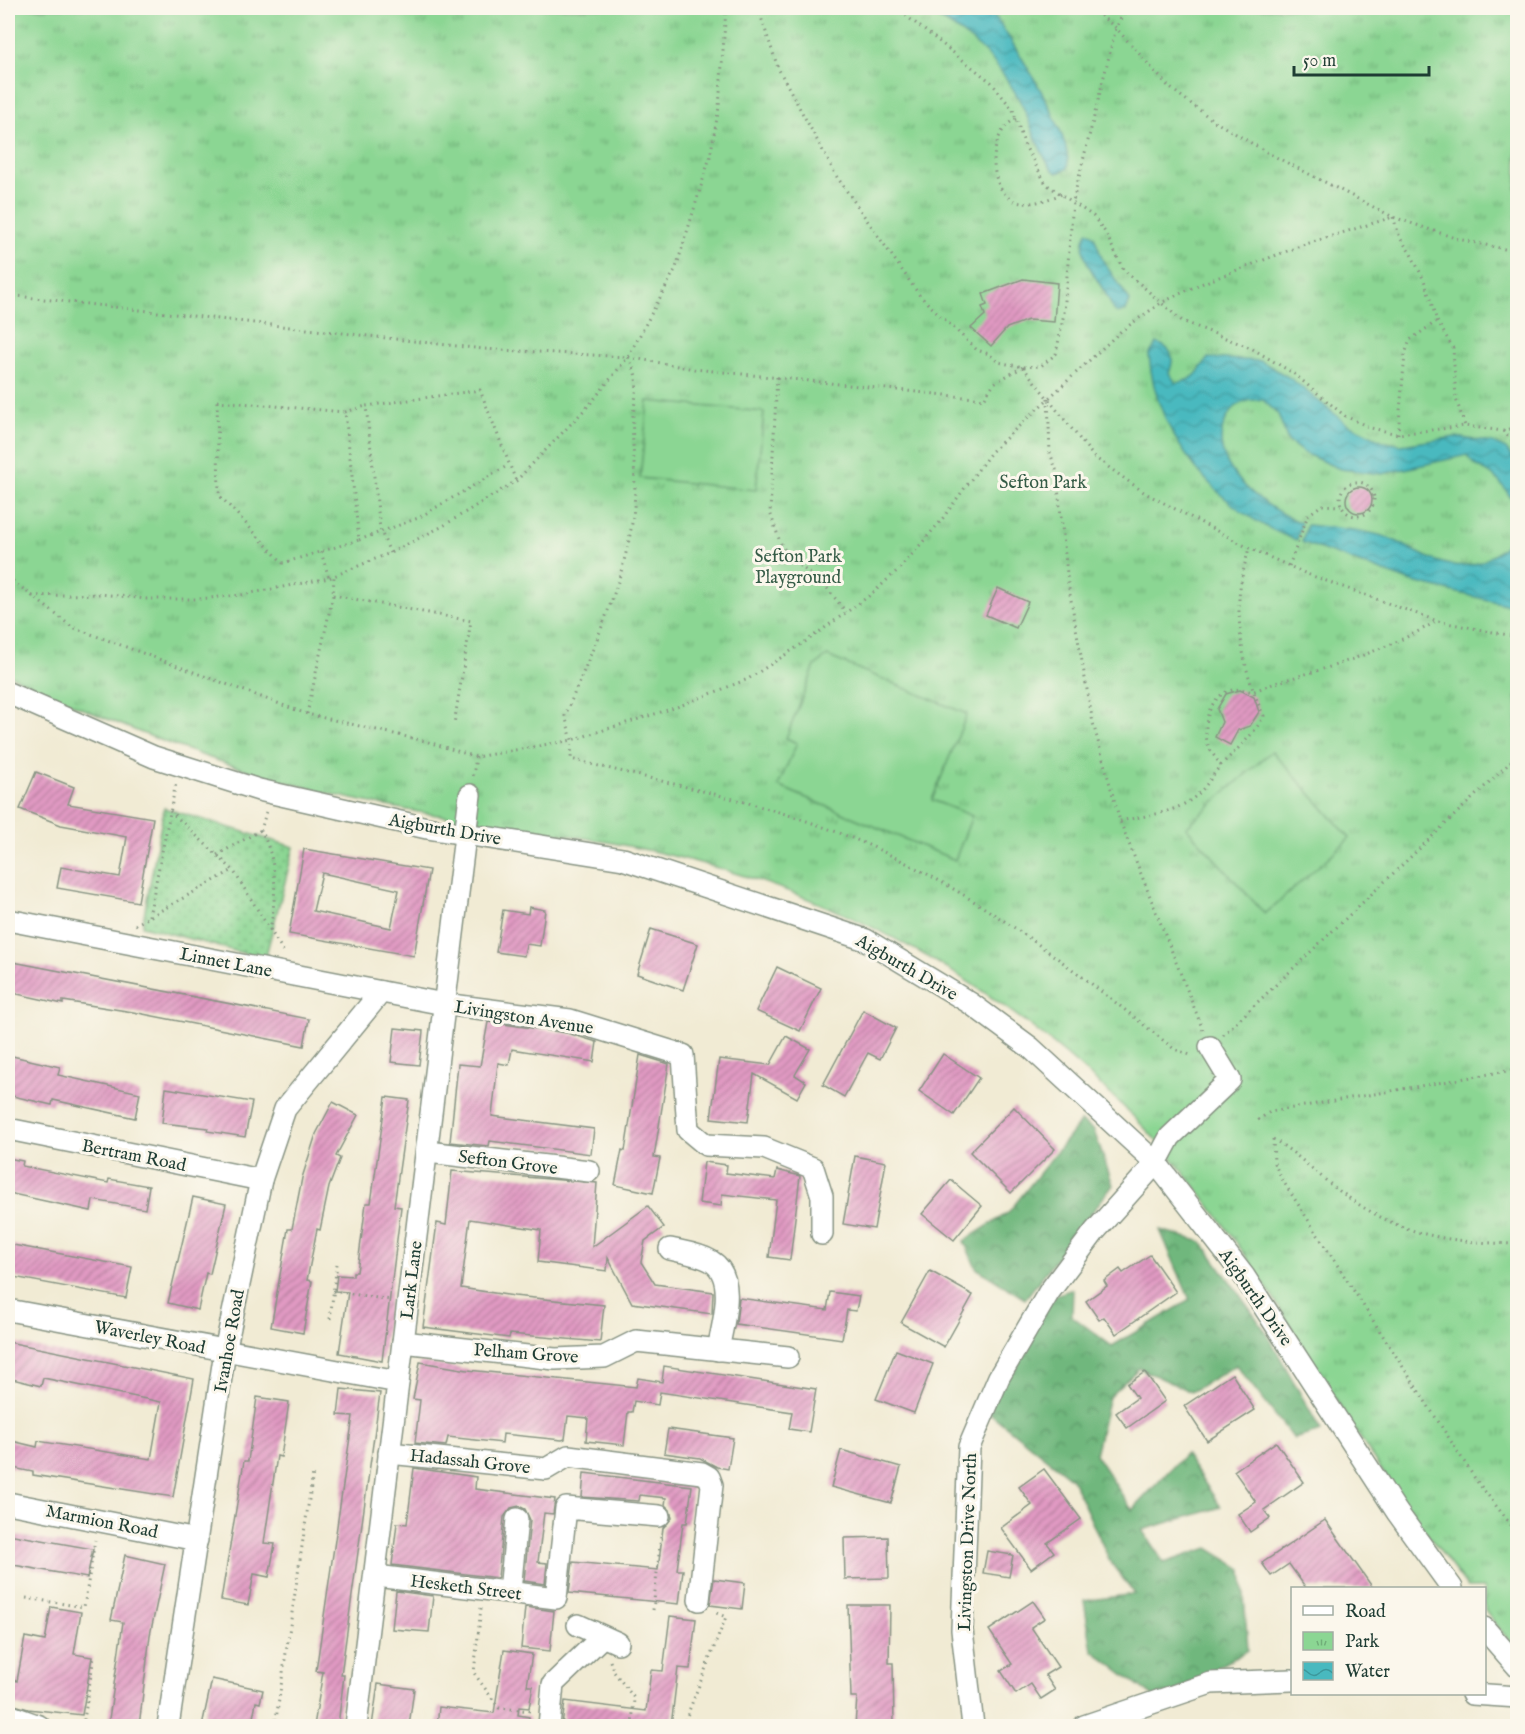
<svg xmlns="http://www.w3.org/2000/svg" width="1525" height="1734" viewBox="0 0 1525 1734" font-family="'IM FELL English',serif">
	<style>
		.grass { fill: url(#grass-dots); stroke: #558a64; stroke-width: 1.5 }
		.forest { fill: url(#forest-crowns); stroke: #487a58; stroke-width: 1.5 }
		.park { fill: url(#park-tufts); stroke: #558a64; stroke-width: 1.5 }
		.garden { fill: #8bd693; stroke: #558a64; stroke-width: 1.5 }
		.water { fill: url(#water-waves); stroke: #347b7a; stroke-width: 1.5 }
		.building { fill: url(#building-hatch); fill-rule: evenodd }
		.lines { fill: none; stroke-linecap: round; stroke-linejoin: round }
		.minor-casing { stroke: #889484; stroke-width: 24 }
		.path { stroke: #889484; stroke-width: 3; stroke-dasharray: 1.5 4.5; stroke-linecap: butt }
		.minor { stroke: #fff; stroke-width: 21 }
		.labels { text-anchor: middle; stroke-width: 6; stroke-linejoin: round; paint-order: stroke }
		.park-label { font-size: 18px; fill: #355c47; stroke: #fbf7ec }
		.street-label { font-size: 18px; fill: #1f3d34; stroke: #fbf7ec }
	</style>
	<defs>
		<pattern id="grass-dots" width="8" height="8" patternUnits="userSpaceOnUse" patternTransform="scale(1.5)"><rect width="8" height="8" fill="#8bd693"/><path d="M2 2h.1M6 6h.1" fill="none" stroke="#71af79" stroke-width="1.8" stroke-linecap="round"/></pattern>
		<pattern id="forest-crowns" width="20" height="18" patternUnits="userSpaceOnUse" patternTransform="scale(1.5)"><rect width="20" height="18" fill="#70b77d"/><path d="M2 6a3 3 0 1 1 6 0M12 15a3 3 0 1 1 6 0" fill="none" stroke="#5b9667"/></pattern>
		<pattern id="park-tufts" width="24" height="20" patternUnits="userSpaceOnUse" patternTransform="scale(1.5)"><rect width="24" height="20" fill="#8bd693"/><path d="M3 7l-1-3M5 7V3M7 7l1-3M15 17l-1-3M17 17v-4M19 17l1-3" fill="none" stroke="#71af79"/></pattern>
		<pattern id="water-waves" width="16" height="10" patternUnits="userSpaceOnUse" patternTransform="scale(1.5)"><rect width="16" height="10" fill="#49b9bf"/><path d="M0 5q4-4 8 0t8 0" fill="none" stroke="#3c989c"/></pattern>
		<pattern id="building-hatch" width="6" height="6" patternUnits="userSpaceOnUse" patternTransform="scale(1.5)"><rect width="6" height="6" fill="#e19ac3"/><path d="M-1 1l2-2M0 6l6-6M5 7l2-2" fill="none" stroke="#b67f9f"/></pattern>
	</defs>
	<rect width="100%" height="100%" fill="#fbf7ec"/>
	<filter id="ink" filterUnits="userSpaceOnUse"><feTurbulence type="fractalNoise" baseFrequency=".0167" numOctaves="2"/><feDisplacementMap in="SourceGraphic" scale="12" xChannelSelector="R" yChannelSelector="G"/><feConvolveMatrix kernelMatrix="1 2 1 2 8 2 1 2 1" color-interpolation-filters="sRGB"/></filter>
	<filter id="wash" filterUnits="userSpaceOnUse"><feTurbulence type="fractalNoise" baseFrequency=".008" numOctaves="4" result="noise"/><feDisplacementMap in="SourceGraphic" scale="24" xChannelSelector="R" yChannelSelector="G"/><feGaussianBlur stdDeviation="1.35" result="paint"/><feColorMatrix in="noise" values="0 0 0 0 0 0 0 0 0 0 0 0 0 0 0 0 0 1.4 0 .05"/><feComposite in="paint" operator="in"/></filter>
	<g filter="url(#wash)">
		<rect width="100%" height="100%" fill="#f1ebd4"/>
		<path class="grass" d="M164 808 294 847 265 959 142 926Z"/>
		<g class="forest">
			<path d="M1081 1121 1094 1131 1113 1185 1025 1299 976 1268 964 1241 1008 1213Z"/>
			<path d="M1160 1230 1202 1242 1266 1332 1321 1431 1294 1439 1236 1365 1191 1392 1139 1368 1109 1397 1095 1454 1132 1510 1185 1454 1221 1507 1142 1530 1164 1563 1208 1548 1242 1569 1248 1650 1159 1701 1092 1650 1084 1601 1135 1594 1111 1563 1072 1479 986 1410 1046 1298 1073 1289 1072 1316 1112 1346 1190 1300Z"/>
		</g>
		<path class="park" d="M8 8H1517V1651L1485 1610 1484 1588H1468C1430 1538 1391 1487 1357 1433 1288 1323 1225 1208 1132 1115 985 969 821 883 618 844 523 826 425 817 331 794 220 766 110 724 8 674Z"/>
		<g class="garden">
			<path d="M648 401 764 412 756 490 640 478Z"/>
			<path d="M827 656 967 714 932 800 972 816 955 860 778 786 797 743 786 738 815 666Z"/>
			<path d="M1272 751 1350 838 1265 914 1186 827Z"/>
		</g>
		<g class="water">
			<path d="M920 8H986L997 19C1015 47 1076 138 1067 169L1058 173C1045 171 1029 118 1022 105 996 55 969 34 920 8Z"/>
			<path d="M1088 231 1094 236 1103 261 1130 301 1126 311 1117 313 1112 308C1106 284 1071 258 1088 231Z"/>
			<path d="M1157 343C1173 349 1175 358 1169 373L1176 383C1197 379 1197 373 1208 358L1261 361 1290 378 1346 423 1385 442 1401 445 1456 437 1493 443 1506 449 1517 464V510C1511 497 1504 484 1492 475 1482 467 1474 468 1467 455L1382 474 1340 469 1304 453 1288 441 1278 414 1263 400C1248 399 1236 402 1228 416 1200 463 1265 508 1301 523L1297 540C1219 513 1156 438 1149 355Z"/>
			<path d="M1307 525C1334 528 1360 529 1386 537 1403 543 1419 555 1436 561 1472 574 1501 558 1517 527V607L1409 581 1302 542Z"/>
		</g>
		<g id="blocks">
			<g class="building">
				<path d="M1023 279 1057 283 1054 322 1028 320 1007 328 991 346 971 328 985 315 982 307 987 305 983 294Z"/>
				<circle cx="1359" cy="500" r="13"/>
				<path d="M998 588 1028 602 1016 628 986 615Z"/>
				<path d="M1240 690 1254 697 1259 712 1250 726 1238 730 1230 745 1215 737 1222 722 1217 709 1226 694Z"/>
				<path d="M36 772 74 787 68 804 153 818 138 902 57 888 61 867 120 877 127 837 61 825 20 809Z"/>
				<path d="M304 849 429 870 414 956 289 934ZM322 873 399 890 391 928 313 911Z"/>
				<path d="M529 907 545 910 540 946 526 944 524 956 496 952 503 910 528 914Z"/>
				<path d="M651 929 698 944 683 990 637 974Z"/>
				<path d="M8 961 309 1019 304 1046 133 1012 63 1001V1004L8 992Z"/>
				<path d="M777 967 821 988 800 1031 756 1011Z"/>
				<path d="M863 1010 896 1028 880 1059 868 1053 844 1097 823 1085Z"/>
				<path d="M488 1022 567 1033 597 1042 594 1062 512 1049 509 1065 498 1063 492 1116 594 1129 591 1154 490 1141 489 1146 450 1142 458 1064 480 1066Z"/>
				<path d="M395 1028 423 1031 419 1065 391 1062Z"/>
				<path d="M786 1036 810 1049 795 1075 806 1082 797 1098 754 1074 748 1122 711 1118 719 1059 770 1065Z"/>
				<path d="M943 1054 979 1078 954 1115 919 1091Z"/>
				<path d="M8 1055 60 1067 58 1075 140 1093 135 1118 53 1100 52 1105 8 1095Z"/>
				<path d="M640 1055 669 1064 654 1157 660 1158 653 1193 615 1185 622 1150 625 1151Z"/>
				<path d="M166 1088 252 1102 245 1137 207 1131 208 1128 162 1123Z"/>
				<path d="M386 1097 409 1100 394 1206 401 1207 382 1361 339 1353 348 1292 335 1291 337 1275 353 1276V1272H357L366 1203H371Z"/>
				<path d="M333 1102 358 1115 336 1156 340 1158 329 1187 320 1230 317 1229 307 1280 312 1281 303 1333 271 1327 288 1229H292L302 1178 316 1134Z"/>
				<path d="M1014 1107 1055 1149 1011 1193 970 1152Z"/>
				<path d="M855 1156 886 1162 874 1229 843 1224Z"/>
				<path d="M8 1158 23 1161 22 1166 108 1183 109 1179 149 1186 145 1209 93 1200 91 1211 8 1193Z"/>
				<path d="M704 1162 727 1165 726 1173 775 1179 777 1170 800 1176 790 1260 769 1257 776 1200 722 1194 721 1206 699 1203Z"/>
				<path d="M452 1171 597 1183 592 1247 648 1206 664 1227 645 1241 641 1262 655 1284 713 1292 712 1314 632 1303 608 1258 607 1271 538 1262 541 1230 470 1219 461 1288 514 1296 604 1305 600 1342 510 1334 509 1338 423 1327 437 1223 446 1225Z"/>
				<path d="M951 1180 982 1206 954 1240 922 1214Z"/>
				<path d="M193 1197 226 1204 210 1274 206 1273 198 1310 168 1303Z"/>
				<path d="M13 1245 132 1267 126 1298 8 1276Z"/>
				<path d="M1150 1255 1176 1292 1116 1334 1104 1317 1099 1320 1086 1301 1107 1286 1104 1281 1120 1269 1123 1273Z"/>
				<path d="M930 1271 973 1295 944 1347 901 1323Z"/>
				<path d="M830 1292 859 1296 856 1311 847 1310 842 1339 736 1324 739 1298 827 1310Z"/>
				<path d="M8 1342 194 1379 173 1497 33 1475V1472L8 1467V1440L37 1447 38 1441 151 1459 161 1402 43 1378 41 1386 8 1378Z"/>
				<path d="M896 1350 933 1364 914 1413 876 1399Z"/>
				<path d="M420 1362 468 1370 636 1387 638 1378 662 1382 664 1366 816 1389 809 1432 789 1429 792 1412 660 1392 658 1405 634 1401 632 1412H628L624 1445 586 1441 588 1418 568 1416 565 1439 562 1440 503 1434 502 1443 448 1437 446 1446 415 1443 420 1400 413 1399Z"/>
				<path d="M1145 1372 1165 1401 1127 1428 1116 1413 1137 1398 1127 1384Z"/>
				<path d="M1232 1374 1255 1410 1207 1441 1184 1406Z"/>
				<path d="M341 1389 380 1393 341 1675H344L338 1726H314L323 1672 316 1671 353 1416 338 1415Z"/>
				<path d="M257 1397 289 1402 281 1457 277 1456 264 1543 275 1544 269 1577 254 1574 248 1605 221 1600 244 1461H248Z"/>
				<path d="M668 1429 733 1438 728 1469 717 1467 700 1458 664 1453Z"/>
				<path d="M1276 1442 1304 1482 1264 1510 1270 1518 1250 1532 1238 1514 1256 1502 1234 1471Z"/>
				<path d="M841 1450 901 1467 891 1503 831 1487Z"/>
				<path d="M414 1468 476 1477 475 1489 555 1499 553 1514 544 1513 538 1562 547 1563 545 1584 524 1581 530 1520 525 1509 519 1506 511 1508 504 1517 498 1578 392 1565 397 1523 407 1524Z"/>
				<path d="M1044 1469 1081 1519 1047 1543 1054 1552 1031 1569 1001 1528 1032 1505 1019 1487Z"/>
				<path d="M584 1473 692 1486 687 1523H683L677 1570H683L679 1604 569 1593 573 1562 658 1570 663 1528 672 1518 670 1510 665 1505 666 1498 640 1495 639 1501 582 1497Z"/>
				<path d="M1325 1520 1373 1588H1306L1289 1564 1271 1576 1262 1563Z"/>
				<path d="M8 1534 93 1549 87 1578 8 1564Z"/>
				<path d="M888 1537 889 1578 845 1579 844 1538Z"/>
				<path d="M987 1551 1013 1555 1009 1577 983 1573Z"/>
				<path d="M125 1555 165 1564 150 1635 139 1726H108L123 1622 111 1620Z"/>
				<path d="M714 1579 745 1583 742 1609 710 1605Z"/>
				<path d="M396 1591 433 1596 429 1632 392 1629Z"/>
				<path d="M1033 1601 1045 1618 1031 1627 1058 1667 1045 1675 1055 1690 1041 1699 1031 1684 1016 1694 1001 1671 1012 1664 989 1630Z"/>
				<path d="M848 1605H890L889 1663H893L894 1726H855L857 1697H851Z"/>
				<path d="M51 1607 81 1612 74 1654 92 1657 82 1715 28 1709 8 1703V1676L17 1681 25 1637 45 1641Z"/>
				<path d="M525 1607 554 1611 550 1651 521 1648Z"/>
				<path d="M670 1616 696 1619 690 1669 678 1668 671 1726H562L565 1701 646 1711 651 1670 663 1671Z"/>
				<path d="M504 1650 532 1654 527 1686H533L529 1708 519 1707 518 1715 529 1717V1726H437L439 1707 494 1713Z"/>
				<path d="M212 1679 263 1690 260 1703 256 1702 252 1723 235 1719 233 1726H202Z"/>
				<path d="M378 1684 414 1689 409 1726H372Z"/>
			</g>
		</g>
	</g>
	<g filter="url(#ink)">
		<use href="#blocks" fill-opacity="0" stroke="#889484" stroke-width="1.5"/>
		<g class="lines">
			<defs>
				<g id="minor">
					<path d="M8 693 154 757 259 790 427 828 623 859 866 940 970 1003 1031 1048 1156 1163 1244 1276 1397 1512 1452 1588"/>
					<path d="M8 920 444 1004 570 1020 683 1055 688 1130 706 1145 764 1148 813 1168 822 1196V1234"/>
					<path d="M8 1129 261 1180"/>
					<path d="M428 1152 589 1171"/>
					<path d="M670 1249C683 1252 699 1254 711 1261 738 1277 722 1326 718 1350"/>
					<path d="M8 1310 398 1382"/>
					<path d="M403 1342 555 1359 604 1357 636 1341 788 1357"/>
					<path d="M389 1453 546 1469 568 1456 702 1473 709 1477 712 1485 699 1600"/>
					<path d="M8 1503 197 1540"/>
					<path d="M376 1576 556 1598 566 1508 659 1516"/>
					<path d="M510 1591 517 1519"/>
					<path d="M578 1625 618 1643"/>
					<path d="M1484 1628 1518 1667"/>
					<path d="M1472 1694 1518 1697"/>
					<path d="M8 1715 39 1726"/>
					<path d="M168 1726 225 1351 261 1180 285 1109 381 992"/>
					<path d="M356 1726 470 795"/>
					<path d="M549 1726 553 1684 602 1637"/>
					<path d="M973 1726 962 1630 969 1447 999 1377 1049 1292 1095 1231 1156 1163 1170 1137 1230 1080 1210 1047"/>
					<path d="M1084 1726 1211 1683 1292 1680"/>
				</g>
			</defs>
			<use href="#minor" class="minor-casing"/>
			<g class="path">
				<path d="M758 8 778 68 837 177 920 296 977 350 989 354 998 362 1023 367 1041 366 1056 354 1064 313 1073 201 1116 28 1126 8"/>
				<path d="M896 8 991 82 1013 110 1025 146 1046 184 1093 216 1105 232 1123 269 1182 321 1251 348 1293 373 1345 416 1371 428 1398 434 1465 426 1503 431 1518 426"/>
				<path d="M1091 8 1116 28 1169 87 1214 121 1270 154 1393 217 1458 239 1518 252"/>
				<path d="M1016 119C989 131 986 185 1012 200 1027 208 1048 199 1062 194"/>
				<path d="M1393 217 1400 238 1411 254 1424 280 1437 321 1453 348 1456 399 1465 426"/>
				<path d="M8 295 483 349 628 357 694 369 984 399 994 383 1023 367"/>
				<path d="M628 357C641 379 636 392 633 415 631 445 637 476 634 507 627 579 592 649 565 716L572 740 571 759C664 783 758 800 847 836 969 885 1073 968 1174 1049L1193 1056"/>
				<path d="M1023 367 1094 457 1145 493 1249 548 1307 574 1437 621 1518 637"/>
				<path d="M777 377 770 512 780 542 790 559 823 583 846 612"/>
				<path d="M1048 398 1050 453 1056 469 1068 583 1093 723 1120 821 1203 1030"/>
				<path d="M217 401 345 412 359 540 283 563 219 495Z"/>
				<path d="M345 412 366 406"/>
				<path d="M1503 431 1518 447"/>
				<path d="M1398 434 1405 354 1410 340 1437 321"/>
				<circle cx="1357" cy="499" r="17"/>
				<path d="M359 540 418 518 507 466"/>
				<path d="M321 552 329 578"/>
				<path d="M390 553 380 529 366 406 480 390 516 481"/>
				<path d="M1289 566 1308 515 1322 505 1341 506"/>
				<path d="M8 577 72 627 307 714 425 741 476 757 572 740 677 707 748 679 808 640 873 593 901 567 940 522 991 452 1121 331 1161 303 1198 285 1303 245 1393 217"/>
				<path d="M333 595 471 621 454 724"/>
				<path d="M32 596 100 594 147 599H199L241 595 329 578 390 553 443 526 516 481 590 404 628 357 676 268 710 157 719 107 726 8"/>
				<path d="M307 714 333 595 334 576"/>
				<path d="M1221 766C1217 759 1208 749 1207 741 1201 711 1220 680 1252 692 1280 680 1308 674 1336 665 1370 653 1407 639 1437 621"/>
				<path d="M473 776 476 757"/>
				<path d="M170 811 233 870 285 954"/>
				<path d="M266 812 261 830C279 866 276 893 270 931"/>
				<path d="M1120 821C1147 815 1177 814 1198 794 1207 786 1213 774 1221 765 1237 749 1252 737 1264 716 1246 679 1238 640 1239 598 1240 582 1245 564 1249 548"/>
				<path d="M217 855 261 830"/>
				<path d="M149 916 176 783"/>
				<path d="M135 925 233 870"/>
				<path d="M1223 1035 1518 755"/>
				<path d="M1258 1120 1270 1112 1518 1069"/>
				<path d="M1273 1139 1274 1163 1283 1181 1476 1480 1518 1534"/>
				<path d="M1273 1139C1301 1156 1319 1177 1345 1195 1403 1237 1448 1242 1518 1244"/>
				<path d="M333 1291 391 1300"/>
				<path d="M330 1319 337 1264"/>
				<path d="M26 1598 84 1607 95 1540"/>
				<path d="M481 1608 474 1673 499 1708 531 1711"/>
				<path d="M653 1610 661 1536H658"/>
				<path d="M610 1661 614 1672 634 1698 632 1726"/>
				<path d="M83 1726 94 1656"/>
				<path d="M275 1726 313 1473"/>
				<path d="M683 1726 726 1617 714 1612"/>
			</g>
			<use href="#minor" class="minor"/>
		</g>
	</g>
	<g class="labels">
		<g class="park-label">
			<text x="1043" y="488">Sefton Park</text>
			<text x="798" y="562">Sefton Park<tspan x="798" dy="21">Playground</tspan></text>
		</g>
		<g class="street-label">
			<text transform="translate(445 829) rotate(10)" y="6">Aigburth Drive</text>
			<text transform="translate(226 962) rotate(11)" y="6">Linnet Lane</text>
			<text transform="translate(907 967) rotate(30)" y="6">Aigburth Drive</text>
			<text transform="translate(524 1017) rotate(9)" y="6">Livingston Avenue</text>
			<text transform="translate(134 1155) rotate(11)" y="6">Bertram Road</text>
			<text transform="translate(508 1162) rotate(7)" y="6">Sefton Grove</text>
			<text transform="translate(411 1280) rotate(-83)" y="6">Lark Lane</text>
			<text transform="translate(1256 1297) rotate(55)" y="6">Aigburth Drive</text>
			<text transform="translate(150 1337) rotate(11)" y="6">Waverley Road</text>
			<text transform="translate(229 1341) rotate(-80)" y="6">Ivanhoe Road</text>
			<text transform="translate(526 1353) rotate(4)" y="6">Pelham Grove</text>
			<text transform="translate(470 1461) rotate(6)" y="6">Hadassah Grove</text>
			<text transform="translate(102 1521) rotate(11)" y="6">Marmion Road</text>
			<text transform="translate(967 1542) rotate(-88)" y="6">Livingston Drive North</text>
			<text transform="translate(466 1587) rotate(7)" y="6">Hesketh Street</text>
		</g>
	</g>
	<rect width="1525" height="1734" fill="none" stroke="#fbf7ec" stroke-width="30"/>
	<rect x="1291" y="1587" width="195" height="108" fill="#fbf7ec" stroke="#a3ada2" stroke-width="1.5"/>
	<rect x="1303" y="1606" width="30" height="9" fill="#ffffff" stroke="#a3ada2" stroke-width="1.5"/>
	<text x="1345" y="1617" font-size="18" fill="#1f3d34">Road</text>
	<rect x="1303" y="1632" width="30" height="18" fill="url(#park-tufts)" stroke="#a3ada2" stroke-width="1.5"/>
	<text x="1345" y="1647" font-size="18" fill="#1f3d34">Park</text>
	<rect x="1303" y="1662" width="30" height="18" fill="url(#water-waves)" stroke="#a3ada2" stroke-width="1.5"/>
	<text x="1345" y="1677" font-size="18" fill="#1f3d34">Water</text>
	<path d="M1294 66v9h135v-9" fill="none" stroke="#1f3d34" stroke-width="3"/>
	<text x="1303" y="66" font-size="18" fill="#1f3d34" stroke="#fbf7ec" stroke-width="4.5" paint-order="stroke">50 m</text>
</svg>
